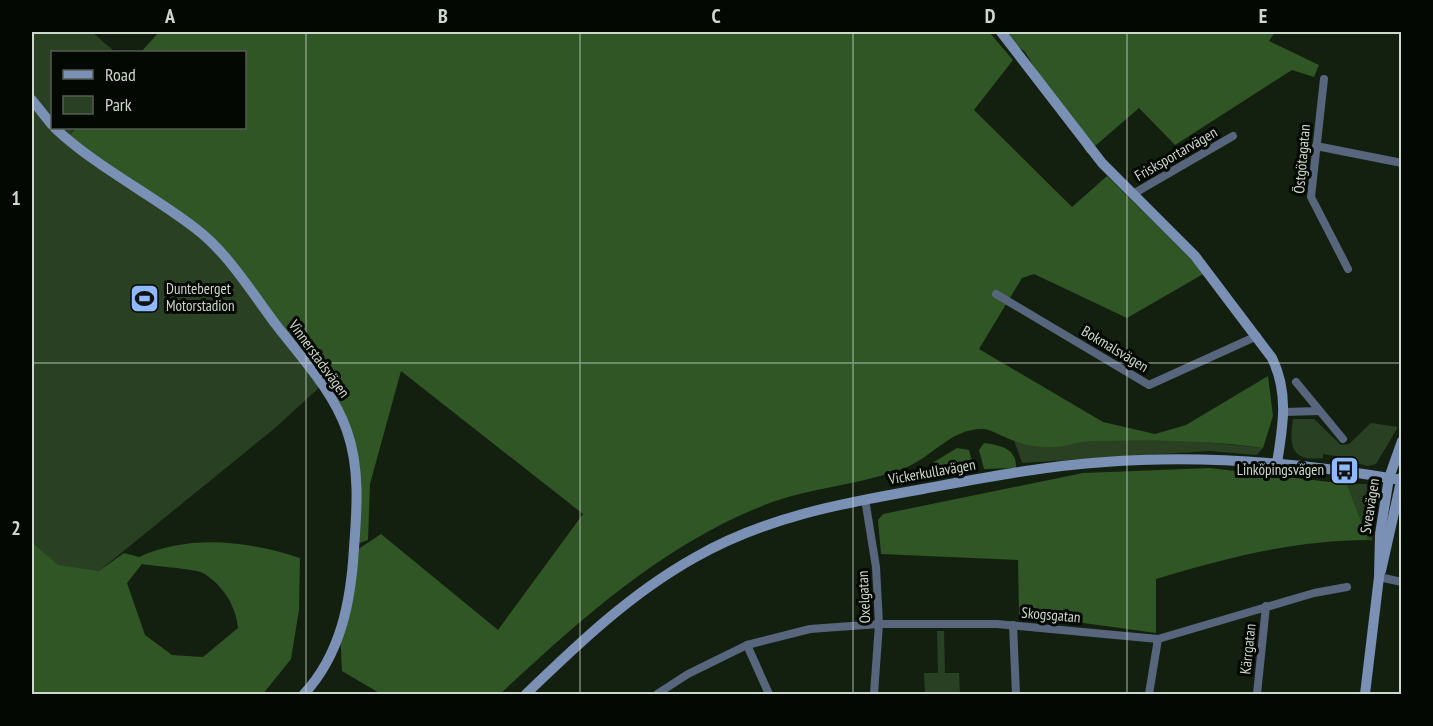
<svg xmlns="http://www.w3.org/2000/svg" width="1433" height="726" viewBox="0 0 1433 726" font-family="'PT Sans Narrow',sans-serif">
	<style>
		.green { fill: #294023 }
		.forest { fill: #2f5624; fill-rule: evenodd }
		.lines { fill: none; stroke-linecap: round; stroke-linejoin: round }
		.street { stroke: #58667d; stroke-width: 8 }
		.secondary { stroke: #7a90b5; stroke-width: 10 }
		.grid { fill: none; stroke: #cfd8cd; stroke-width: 1.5; stroke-opacity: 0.55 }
		.labels { text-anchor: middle; stroke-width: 6; stroke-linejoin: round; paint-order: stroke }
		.street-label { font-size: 15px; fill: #cfd8cd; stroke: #040803 }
		.poi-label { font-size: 15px; fill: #cfd8cd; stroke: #040803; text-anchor: start }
		.neatline { fill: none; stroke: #cfd8cd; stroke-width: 2 }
		.grid-label { font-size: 20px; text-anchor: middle; font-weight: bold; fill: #cfd8cd }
	</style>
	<rect width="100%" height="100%" fill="#132010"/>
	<g class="green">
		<path d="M32 32H92L115 52H52V128H75L67 138 232 262 321 386 275 428 99 571 58 566 32 542Z"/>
		<path d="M1293 419H1314L1341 445 1349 444 1371 423 1398 427 1376 464 1368 466 1352 462 1350 458 1323 454V458C1291 462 1289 446 1293 419Z"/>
		<path d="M1176 439 1263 448 1257 455 1210 451 1022 463 1014 440C1039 451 1061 444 1087 441 1116 439 1147 440 1176 439Z"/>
		<path d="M1347 484H1366C1380 500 1373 521 1372 541L1368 540Z"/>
		<path d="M937 631H944L945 673H959L960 694H925L924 673H938Z"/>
	</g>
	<g class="forest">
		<path d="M159 32H989L1013 60 974 110 1072 207 1107 176 1205 273 1127 318 1034 274 1022 278 979 349 1103 422 1155 434 1186 425 1268 376 1273 416 1263 448C1206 440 1150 440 1092 441 1077 442 1062 448 1047 447 1035 446 1023 445 1012 440 1003 437 991 429 982 429 951 429 933 456 907 467 862 485 812 487 767 504 662 545 581 619 500 694H381L342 671 340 631 354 552 381 534 498 630 583 514 401 371 370 484 368 540 354 545V461L335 407 232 262 67 138 76 128H244V52H141Z"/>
		<path d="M1000 32H1275L1269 41 1319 65 1314 77 1292 70 1175 145 1139 108 1087 153 1025 52Z"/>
		<path d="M984 443C999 445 1017 448 1016 468L984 469 979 450Z"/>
		<path d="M957 448 969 450 974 469 931 479 928 476 934 462Z"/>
		<path d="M1210 468 1347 484 1368 540C1296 540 1225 558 1156 579V633L1076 622 1024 619 1019 614 1018 560 881 554 878 520 883 514 1083 473Z"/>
		<path d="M32 542 58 565 99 571 124 553 139 557C190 534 248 541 300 558L299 610 291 659 263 694H32ZM142 564C153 566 196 569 203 573 223 585 236 606 238 628L203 657 172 655 145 635 127 583Z"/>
	</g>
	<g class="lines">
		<g class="street">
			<path d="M1324 79 1311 197 1348 269"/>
			<path d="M1316 146 1402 163"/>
			<path d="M1133 194 1233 136"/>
			<path d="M996 294 1149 385 1257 336"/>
			<path d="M1296 382 1343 439"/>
			<path d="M1284 412 1319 411"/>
			<path d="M865 499 876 567 879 624 874 694"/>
			<path d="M1379 577 1402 582"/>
			<path d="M1013 625 1016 694"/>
			<path d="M747 645 769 694"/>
			<path d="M657 694 688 674 747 645 810 629 879 624H997L1158 639 1314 593 1347 587"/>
			<path d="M1149 694 1158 639"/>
			<path d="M1257 694 1266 606"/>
		</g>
		<g class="secondary">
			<path d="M1001 32 1102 163 1195 256 1272 358C1289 393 1283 426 1277 463"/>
			<path d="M32 100 52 125"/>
			<path d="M55 128C95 166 151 194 195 228 227 252 250 290 274 322 299 355 333 390 347 431 360 468 357 509 354 548 351 601 341 654 304 694"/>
			<path d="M1381 571 1402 477"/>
			<path d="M526 694C578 644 630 594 694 558 765 517 843 503 923 489 983 478 1044 466 1105 462 1204 454 1303 463 1401 480"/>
			<path d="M1365 694 1379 577 1380 534 1389 478 1402 441"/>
		</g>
	</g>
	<path class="grid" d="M306 32V694M580 32V694M853 32V694M1127 32V694M32 363H1402"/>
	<defs>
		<symbol id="stadium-square" viewBox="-11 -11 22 22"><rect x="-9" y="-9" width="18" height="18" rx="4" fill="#90b8fd" stroke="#040803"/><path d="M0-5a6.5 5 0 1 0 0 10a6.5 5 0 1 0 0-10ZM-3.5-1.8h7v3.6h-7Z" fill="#111"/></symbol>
		<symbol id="bus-square" viewBox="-11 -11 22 22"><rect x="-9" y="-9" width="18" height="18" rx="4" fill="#90b8fd" stroke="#040803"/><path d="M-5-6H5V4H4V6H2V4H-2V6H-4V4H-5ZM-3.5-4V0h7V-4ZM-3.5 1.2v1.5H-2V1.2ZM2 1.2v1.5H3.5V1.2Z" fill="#111"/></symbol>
	</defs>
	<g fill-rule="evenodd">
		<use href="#stadium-square" x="128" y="282" width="33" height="33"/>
		<use href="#bus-square" x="1328" y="454" width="33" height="33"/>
	</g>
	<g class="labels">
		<g class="street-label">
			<text transform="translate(1176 154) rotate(-30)" y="5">Frisksportarvägen</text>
			<text transform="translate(1302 159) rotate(-85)" y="5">Östgötagatan</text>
			<text transform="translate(1115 349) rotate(31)" y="5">Bokmalsvägen</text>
			<text transform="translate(319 359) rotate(54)" y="5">Vinnerstadsvägen</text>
			<text transform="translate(932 472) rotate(-10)" y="5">Vickerkullavägen</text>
			<text transform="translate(1370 506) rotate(-81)" y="5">Sveavägen</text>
			<text transform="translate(864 597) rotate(-93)" y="5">Oxelgatan</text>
			<text transform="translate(1051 615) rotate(5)" y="5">Skogsgatan</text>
			<text transform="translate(1248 649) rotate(-84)" y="5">Kärrgatan</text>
		</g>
		<g class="poi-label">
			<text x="166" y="294">Dunteberget<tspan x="166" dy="17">Motorstadion</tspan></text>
			<text x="1324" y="475" text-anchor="end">Linköpingsvägen</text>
		</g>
	</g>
	<rect width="1433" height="726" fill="none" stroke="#040803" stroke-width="66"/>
	<rect x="51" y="51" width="195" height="78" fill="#040803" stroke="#555b54" stroke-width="1.5"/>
	<rect x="63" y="70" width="30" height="9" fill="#7a90b5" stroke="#555b54" stroke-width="1.5"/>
	<text x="105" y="81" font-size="18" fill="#cfd8cd">Road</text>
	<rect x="63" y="96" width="30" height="18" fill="#294023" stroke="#555b54" stroke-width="1.5"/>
	<text x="105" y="111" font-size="18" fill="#cfd8cd">Park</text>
	<rect x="33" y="33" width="1367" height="660" class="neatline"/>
	<g class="grid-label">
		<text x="170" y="23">A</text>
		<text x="443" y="23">B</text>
		<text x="716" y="23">C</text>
		<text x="990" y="23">D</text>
		<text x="1263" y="23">E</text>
		<text x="16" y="205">1</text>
		<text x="16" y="535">2</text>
	</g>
</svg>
